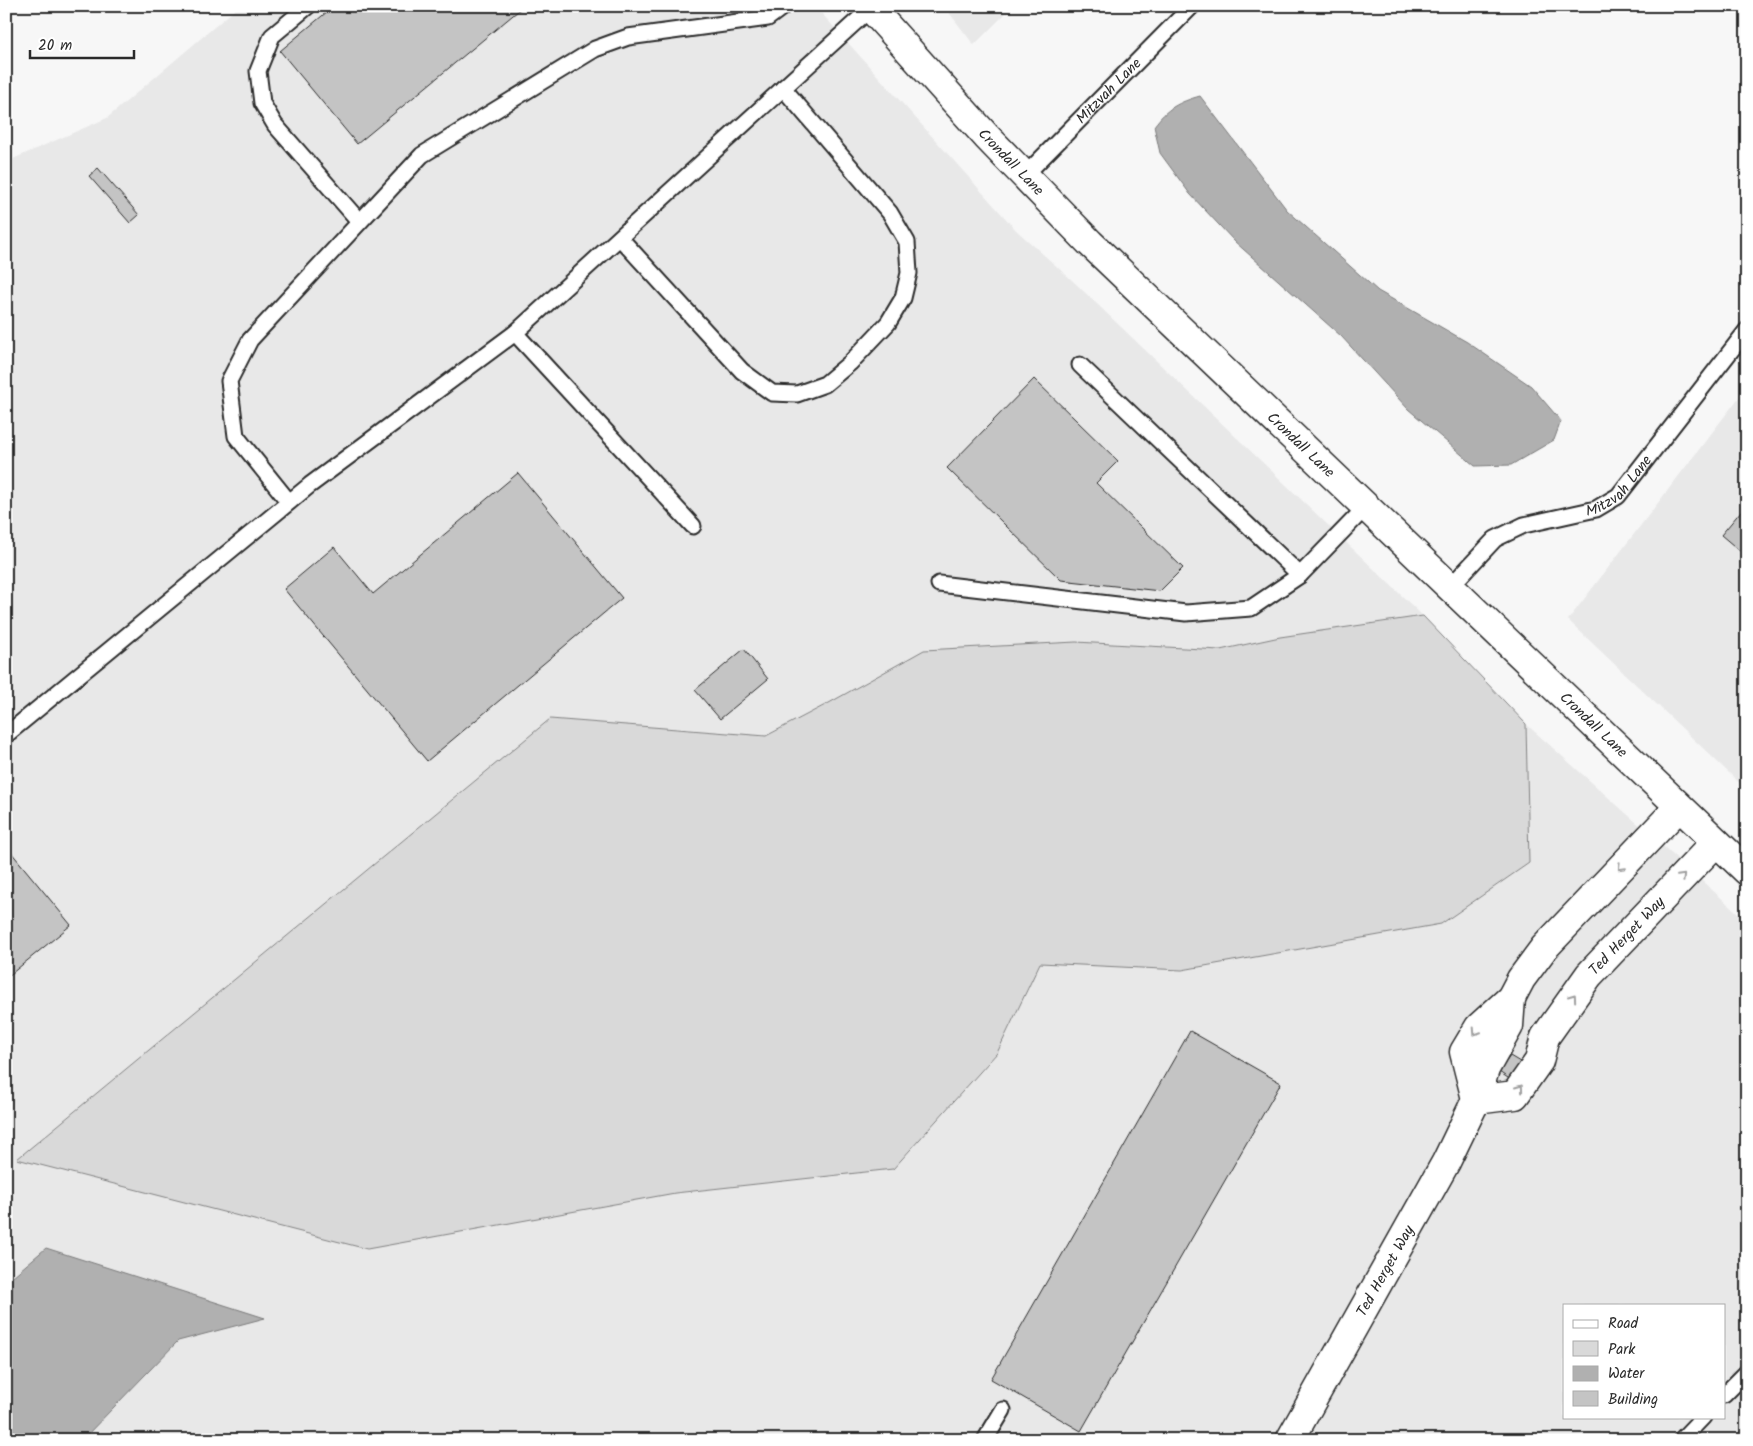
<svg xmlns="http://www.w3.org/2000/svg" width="1753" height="1446" viewBox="0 0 1753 1446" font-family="Kalam,sans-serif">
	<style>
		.built { fill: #e8e8e8; fill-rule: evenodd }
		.green { fill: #d9d9d9; stroke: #828282 }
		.water { fill: #b0b0b0; stroke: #7b7b7b }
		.building { fill: #c4c4c4; stroke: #2b2b2b }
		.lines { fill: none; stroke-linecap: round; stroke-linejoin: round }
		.lane-casing { stroke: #2b2b2b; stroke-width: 19 }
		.street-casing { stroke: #2b2b2b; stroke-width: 31 }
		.lane { stroke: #fff; stroke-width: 15 }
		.street { stroke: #fff; stroke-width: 28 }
		.oneway { stroke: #a0a0a0 }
		.labels { text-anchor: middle; stroke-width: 5; stroke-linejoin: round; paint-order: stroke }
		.street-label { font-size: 15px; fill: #2b2b2b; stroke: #fff }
	</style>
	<rect width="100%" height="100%" fill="#f7f7f7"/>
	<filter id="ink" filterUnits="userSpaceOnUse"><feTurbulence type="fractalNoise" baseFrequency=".02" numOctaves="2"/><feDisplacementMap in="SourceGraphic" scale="10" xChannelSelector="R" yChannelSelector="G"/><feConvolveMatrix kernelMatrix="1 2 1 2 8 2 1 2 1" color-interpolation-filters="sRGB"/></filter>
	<g filter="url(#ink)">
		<g class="built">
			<path d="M239 6H815L1016 230 1074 282 1423 616 1280 637 1220 650 1076 642 829 703 766 736 550 719 675 1193 893 1169 997 1053 1040 962 1182 970 1441 924 1528 863 1526 724 1747 921V1440H6V705L13 699 6 695V162L107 118ZM1564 1305H1724V1417H1564Z"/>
			<path d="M944 6H1013L974 45Z"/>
			<path d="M1747 387V790L1568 620Z"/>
		</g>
		<path class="green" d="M1423 616 1526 724 1529 863 1441 924 1182 970 1040 963 997 1053 893 1169 675 1193 367 1249 17 1159 550 719 766 736 829 703 924 650 1076 642 1220 650 1280 637Z"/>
		<g class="water">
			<path d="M1200 96 1287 210 1378 291 1467 342 1531 386 1561 421 1554 440 1511 465 1475 466 1408 409 1341 336 1234 241 1190 194 1160 153 1154 126C1167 108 1179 102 1200 96Z"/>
			<path d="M46 1248 265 1318 178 1341 82 1440H6V1282Z"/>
		</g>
		<g class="building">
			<path d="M334 6H524L357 144 280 51Z"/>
			<path d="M98 168 139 215 130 223 89 176Z"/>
			<path d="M1034 379 1118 461 1096 483 1183 568 1160 591 1061 580 947 468Z"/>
			<path d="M518 473 622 598 427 761 284 589 334 547 373 594Z"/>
			<path d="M1747 504V557L1721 535Z"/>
			<path d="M744 649 768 679 720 719 695 690Z"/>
			<path d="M6 846 71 925 6 978Z"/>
			<path d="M1190 1031 1281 1083 1081 1431 991 1379Z"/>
			<path d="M1510 1056 1525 1065 1514 1082 1499 1072Z"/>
		</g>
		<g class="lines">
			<defs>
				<g id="lane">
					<path d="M308 6 272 36 258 71 262 103 275 125 359 221"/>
					<path id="s1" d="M1024 176 1192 6"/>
					<path d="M620 238 742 371 772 393 797 394 825 384 850 363 888 323 903 298 909 273 907 242 890 213 783 88"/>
					<path d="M515 333 693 526"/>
					<path d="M1080 365 1300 575"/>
					<path d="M289 502 236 436 229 381 250 340 422 155 595 49 628 37 768 18 784 6"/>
					<path d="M939 584 1186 613 1251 608 1300 575 1366 507"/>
					<path id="s2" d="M1450 587 1495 539 1524 525 1596 509 1618 496 1747 330"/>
					<path d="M6 735 310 485 515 333 871 8"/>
					<path d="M1724 1395 1747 1372"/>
					<path d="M985 1440 1003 1410"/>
					<path d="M1681 1440 1703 1417"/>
				</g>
				<g id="street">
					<path id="s3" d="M869 6 987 137 1090 243 1747 871"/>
					<path d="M1476 1099 1464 1052 1479 1027 1511 998 1521 979 1544 948 1679 807"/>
					<path id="s4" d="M1476 1100 1515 1095 1539 1061 1545 1037 1589 975 1716 842"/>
					<path id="s5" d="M1290 1440 1446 1162 1476 1100 1485 1069 1509 1026 1511 998"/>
				</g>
			</defs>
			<use href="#lane" class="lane-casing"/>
			<use href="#street" class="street-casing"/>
			<use href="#lane" class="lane"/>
			<use href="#street" class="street"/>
		</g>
		<defs><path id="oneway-chevron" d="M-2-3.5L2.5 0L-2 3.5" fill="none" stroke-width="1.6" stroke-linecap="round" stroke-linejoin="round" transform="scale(1.25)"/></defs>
		<g class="oneway">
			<use href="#oneway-chevron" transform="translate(1621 867) rotate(134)"/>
			<use href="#oneway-chevron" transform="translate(1682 877) rotate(-46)"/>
			<use href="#oneway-chevron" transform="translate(1573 997) rotate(-55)"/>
			<use href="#oneway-chevron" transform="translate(1476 1032) rotate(123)"/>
			<use href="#oneway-chevron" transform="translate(1520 1088) rotate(-55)"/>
		</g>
	</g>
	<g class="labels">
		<g class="street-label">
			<text dy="5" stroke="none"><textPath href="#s1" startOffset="120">Mitzvah Lane</textPath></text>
			<text dy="5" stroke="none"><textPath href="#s3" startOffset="211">Crondall Lane</textPath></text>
			<text dy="5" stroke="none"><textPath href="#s3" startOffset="616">Crondall Lane</textPath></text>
			<text dy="5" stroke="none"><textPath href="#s2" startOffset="204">Mitzvah Lane</textPath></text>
			<text dy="5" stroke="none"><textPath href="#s3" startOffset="1021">Crondall Lane</textPath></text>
			<text dy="5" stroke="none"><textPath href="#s4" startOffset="236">Ted Herget Way</textPath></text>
			<text dy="5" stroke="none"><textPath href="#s5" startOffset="194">Ted Herget Way</textPath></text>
		</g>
	</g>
	<rect width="1753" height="1446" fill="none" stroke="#fff" stroke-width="25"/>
	<rect x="12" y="12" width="1728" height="1421" fill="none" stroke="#2b2b2b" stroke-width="2" filter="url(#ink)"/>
	<rect x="1563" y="1304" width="162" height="115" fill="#ffffff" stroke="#aaaaaa"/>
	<rect x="1573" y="1320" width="25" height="8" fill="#ffffff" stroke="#aaaaaa"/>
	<text x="1608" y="1328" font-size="15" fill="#2b2b2b">Road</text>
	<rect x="1573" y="1341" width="25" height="15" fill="#d9d9d9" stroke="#aaaaaa"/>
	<text x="1608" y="1354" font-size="15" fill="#2b2b2b">Park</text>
	<rect x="1573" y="1366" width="25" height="15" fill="#b0b0b0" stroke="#aaaaaa"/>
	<text x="1608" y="1378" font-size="15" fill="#2b2b2b">Water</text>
	<rect x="1573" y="1391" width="25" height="15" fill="#c4c4c4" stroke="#aaaaaa"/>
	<text x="1608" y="1404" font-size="15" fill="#2b2b2b">Building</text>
	<path d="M30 50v8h104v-8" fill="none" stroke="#2b2b2b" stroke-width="2.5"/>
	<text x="38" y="50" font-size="15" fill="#2b2b2b" stroke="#ffffff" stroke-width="4" paint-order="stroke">20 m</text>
</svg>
